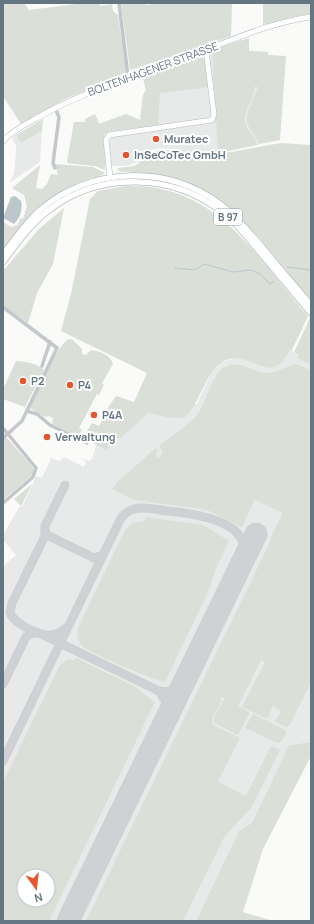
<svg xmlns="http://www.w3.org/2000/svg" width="314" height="924" viewBox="0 0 314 924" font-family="Manrope,sans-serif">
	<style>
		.built { fill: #e8e9e9; fill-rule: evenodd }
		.green { fill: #dadfd7; fill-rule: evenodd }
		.water { fill: #bbc7cb }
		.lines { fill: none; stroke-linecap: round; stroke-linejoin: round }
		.stream { stroke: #bbc7cb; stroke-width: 1 }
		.taxiway { stroke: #ced2d4; stroke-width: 9 }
		.runway { stroke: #ced2d4; stroke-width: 23 }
		.secondary-casing { stroke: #b3babf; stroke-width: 6 }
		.primary-casing { stroke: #b5babe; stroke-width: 7 }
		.street { stroke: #c3c8cc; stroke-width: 3.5 }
		.secondary { stroke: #fff; stroke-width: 5 }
		.primary { stroke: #fff; stroke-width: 5.5 }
		.poi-dot { fill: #e4572e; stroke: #fff; stroke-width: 1.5 }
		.labels { text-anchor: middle; stroke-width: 4; stroke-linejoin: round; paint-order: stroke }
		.shield { fill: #fff; stroke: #939fa8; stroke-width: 1 }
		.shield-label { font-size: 10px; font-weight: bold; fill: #657683 }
		.street-label { font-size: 11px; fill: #657683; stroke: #fff }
		.poi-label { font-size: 11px; font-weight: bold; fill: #657683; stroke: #fff; text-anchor: start }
	</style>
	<rect width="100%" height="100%" fill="#fafaf8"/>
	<g class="built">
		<path d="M249 38V51L268 52 261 144 197 156 170 149 160 148 151 150 138 162 126 166H95L67 163 74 122H85V119L95 114 99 124 126 114 140 120 143 95 146 90 142 74 177 65 228 44Z"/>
		<path d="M42 131 40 162 11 182 10 181 14 174 16 150V145L12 138 16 135 21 143Z"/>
		<path d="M290 350 297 353V358L311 365V742L289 745 252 823 239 832 196 921H3V566L16 555 3 540V535L20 506 22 507 36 476 42 478 51 458 59 461 64 457 84 467 86 462 82 458 89 461 92 459 96 446 94 441 116 396 146 407 197 404 211 373 220 363 235 358 248 360 262 367 278 365 284 360ZM24 876H48V900H24Z"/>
	</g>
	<g class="green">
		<path d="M3 3H24L29 10 84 3H99L100 6 112 4 113 11 118 15 127 74 67 98 21 124 3 96Z"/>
		<path d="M121 3H145L146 5 162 3H232L231 36 210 44V41H208V45L130 70Z"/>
		<path d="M263 3H311V15L263 25Z"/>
		<path d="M249 38V51L268 52V55L286 56 280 140 259 144C256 136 251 132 248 125 243 114 255 98 258 87H254C256 98 244 108 245 120 245 131 255 133 257 145L218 153 212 50Z"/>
		<path d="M197 57 203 58 205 62 209 87 160 93 158 125 110 131 104 134 105 170 95 166 67 163 74 122H85V119L95 114 99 124 126 114 140 120 143 95 146 90 142 74Z"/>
		<path d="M43 119 42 131 21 143 16 135Z"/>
		<path d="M281 143 311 145V301C268 250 232 191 162 176 147 173 135 171 120 172L117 169C123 166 130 168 136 165 145 159 150 149 163 150 177 150 189 158 203 157Z"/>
		<path d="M55 164 93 167 105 173 95 179 94 177C54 189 28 216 3 249V222L11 227 17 225 21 218 23 219 27 206 24 195 12 188 40 165 36 188 42 189 47 184 51 174 58 175Z"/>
		<path d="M126 186C217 183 255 256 308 316L292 350H290C271 389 252 350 226 360 205 369 203 400 185 417L172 418 148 413 122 437 115 440 106 450C98 446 92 442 83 438L84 436 92 423 99 426 104 417 102 414 106 415 107 413 105 409H107L116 396 134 402 147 373 61 331 71 294 90 199 98 191Z"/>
		<path d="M64 208 53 264 37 293 28 323 3 305V271L39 229Z"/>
		<path d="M310 318 311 319V365L297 358 298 354 294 352Z"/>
		<path d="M69 339 73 340 82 349V354L86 355 91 350C99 351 111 355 113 364L102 383 104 385 99 395 97 394 79 428 82 430 80 433 75 435 52 424 53 418 49 416 45 417 30 408C36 395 57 344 69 339Z"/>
		<path d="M16 361C24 361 39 364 44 370L25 407 3 399V389Z"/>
		<path d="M296 364 311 370V682L290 725 286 727 275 722 281 711 273 706 267 719 242 707 265 662 261 660 238 706 249 712V714L238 735 214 723V718L225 697 220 698 222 700 212 719 213 725 240 738 218 782 246 796 271 746 280 750 251 808 224 837 183 921H86L271 540 270 539 283 513 255 500 242 527 207 510 135 500 112 489 119 480 156 448 158 451 155 454 158 458 163 453 159 446C171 436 187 427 197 415 208 401 210 376 225 367 239 359 253 372 266 373 277 373 286 366 296 364Z"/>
		<path d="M6 437 32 466 34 470 32 475 3 500V438Z"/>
		<path d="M32 484 21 506 14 499Z"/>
		<path d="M145 517 203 525 229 541 214 573 208 592 165 682C155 681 86 651 82 646 77 640 76 633 79 626L125 530 132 523 145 521Z"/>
		<path d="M76 658 132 685 155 702 49 921H3V782L60 665 67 660H75ZM24 876H48V900H24Z"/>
		<path d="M253 714 285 730 286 734 282 741 278 743 273 741 245 728Z"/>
		<path d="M311 742V756L263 849 243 912 273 921H196L239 831 252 823 289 745Z"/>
	</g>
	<path class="water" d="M15 196 21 201C23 209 20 218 14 224L3 218 11 197Z"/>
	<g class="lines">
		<g class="stream">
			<path d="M287 267 311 270"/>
			<path d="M175 268 195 270 204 264 233 272 251 270 260 274 270 284 274 281"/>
		</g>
		<g class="taxiway">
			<path d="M65 485 45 526V532L49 536 94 558 103 555"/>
			<path d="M45 531V536L12 603 10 613C14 623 39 636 50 635 57 635 62 632 67 627"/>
			<path d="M3 684 26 637 32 633H39L159 691 167 704 166 719"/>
			<path d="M157 690C168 694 179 690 185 680"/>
			<path d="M3 761 119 522C122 516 127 511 134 509 144 506 158 510 168 511 196 514 257 521 242 563"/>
		</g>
		<path class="runway" d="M68 921 256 534"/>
		<defs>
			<g id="secondary">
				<path d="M3 141C12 131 24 125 35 119 83 91 136 76 187 57 228 42 267 23 311 17"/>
				<path d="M110 177 106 140 109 135 212 120 214 114 206 50"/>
			</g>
			<g id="primary">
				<path d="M3 254C15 239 26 223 40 210 91 167 166 164 220 204 236 216 249 232 262 247 278 267 295 286 311 305"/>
				<path d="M3 262C17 243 30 224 49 210 100 171 174 173 223 213 237 223 247 237 258 250 276 271 293 292 311 313"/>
			</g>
		</defs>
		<use href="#secondary" class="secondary-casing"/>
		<use href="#primary" class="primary-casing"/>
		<g class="street">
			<path d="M119 3 128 76"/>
			<path d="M55 168 53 163 59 117 55 108"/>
			<path d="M3 307 57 348 22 421 3 438"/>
			<path d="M42 366 50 342"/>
			<path d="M27 411 37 414 50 425 87 443"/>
			<path d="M3 428 36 468 33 477 3 503"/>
		</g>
		<use href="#secondary" class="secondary"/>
		<use href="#primary" class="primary"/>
	</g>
	<g class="poi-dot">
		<circle cx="156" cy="139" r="4"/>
		<circle cx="126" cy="155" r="4"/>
		<circle cx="23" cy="381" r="4"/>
		<circle cx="70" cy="385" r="4"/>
		<circle cx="94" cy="415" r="4"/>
		<circle cx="47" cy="437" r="4"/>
	</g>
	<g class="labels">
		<rect class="shield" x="214" y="209" width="28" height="16" rx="3"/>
		<g class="shield-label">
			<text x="228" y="221">B 97</text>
		</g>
		<g class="street-label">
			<text transform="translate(153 69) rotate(-20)" y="4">BOLTENHAGENER STRASSE</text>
		</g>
		<g class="poi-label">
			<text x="164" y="143">Muratec</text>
			<text x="134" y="159">InSeCoTec GmbH</text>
			<text x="31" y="385">P2</text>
			<text x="78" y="389">P4</text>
			<text x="102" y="419">P4A</text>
			<text x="55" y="441">Verwaltung</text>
		</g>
	</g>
	<rect width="314" height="924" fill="none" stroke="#657683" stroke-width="8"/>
	<g transform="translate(36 888) rotate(165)"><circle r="19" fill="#ffffff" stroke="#c1c8cd"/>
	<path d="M0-3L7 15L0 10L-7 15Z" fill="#e4572e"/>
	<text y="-6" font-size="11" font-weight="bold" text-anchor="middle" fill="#657683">N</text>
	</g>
</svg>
